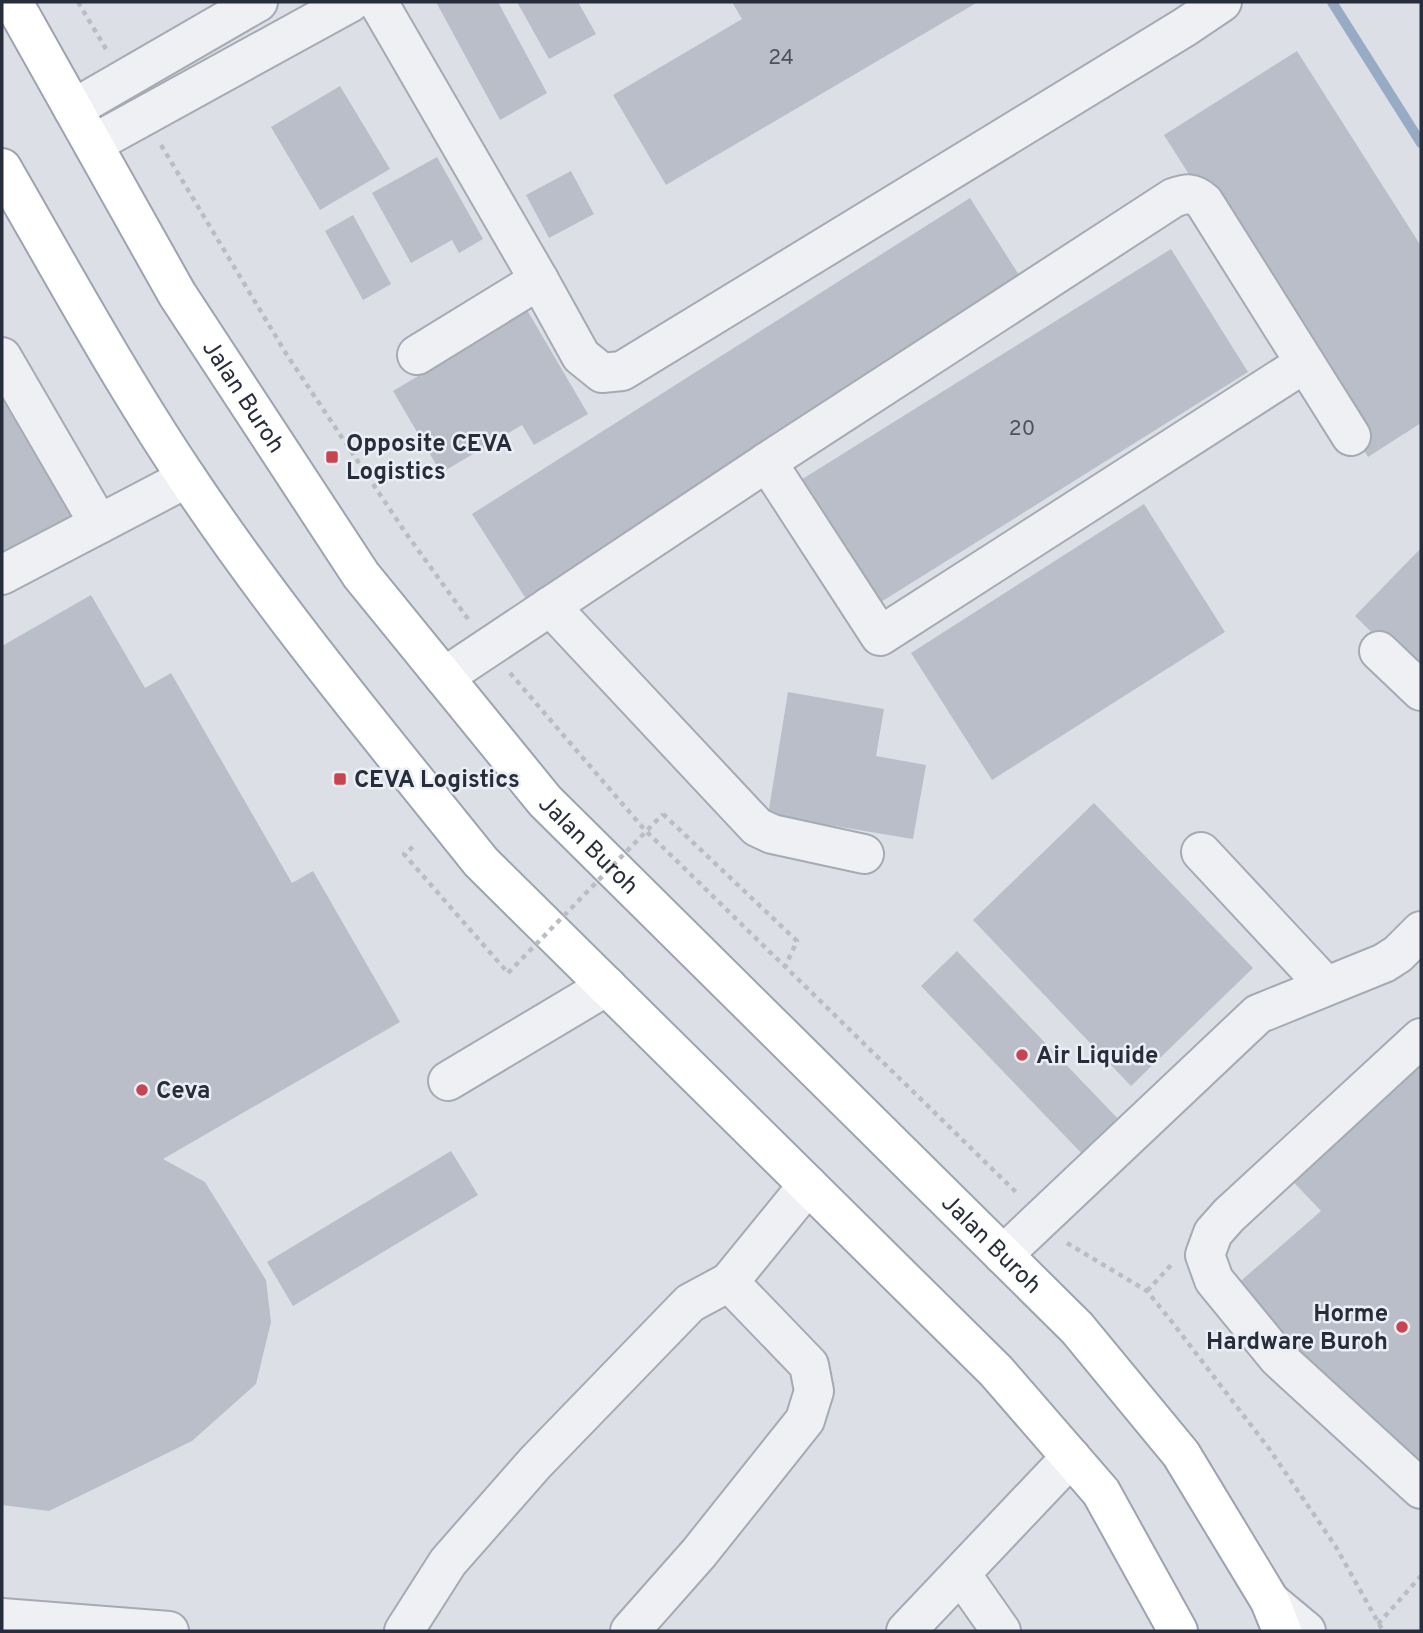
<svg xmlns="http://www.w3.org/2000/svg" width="1423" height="1633" viewBox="0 0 1423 1633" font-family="Overpass,sans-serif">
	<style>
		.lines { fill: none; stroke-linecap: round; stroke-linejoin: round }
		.stream { stroke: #98abc5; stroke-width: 10 }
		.building { fill: #babec8 }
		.minor-casing { stroke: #a6aab3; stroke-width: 42 }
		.major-casing { stroke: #9ca3b1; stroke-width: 42 }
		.path { stroke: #bbbdc4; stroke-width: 4.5; stroke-dasharray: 5 5; stroke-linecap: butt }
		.minor { stroke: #eff0f4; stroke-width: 38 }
		.major { stroke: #fff; stroke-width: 38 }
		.path-bridge { stroke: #bbbdc4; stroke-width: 4.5; stroke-dasharray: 5 5; stroke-linecap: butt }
		.poi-dot { fill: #c84450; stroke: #ebeef4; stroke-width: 2.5 }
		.labels { text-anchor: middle; stroke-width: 5; stroke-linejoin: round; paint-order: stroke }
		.number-label { font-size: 21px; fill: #4c515e }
		.street-label { font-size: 24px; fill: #272d3b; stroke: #ebeef4 }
		.poi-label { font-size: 24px; font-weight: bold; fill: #272d3b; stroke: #ebeef4; text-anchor: start }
	</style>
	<rect width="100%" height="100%" fill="#dce0e6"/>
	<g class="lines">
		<path class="stream" d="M1332 2 1421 143"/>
	</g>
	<g class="building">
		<path d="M436 2H498L547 93 500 120Z"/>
		<path d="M517 2H578L596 34 549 59Z"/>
		<path d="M732 2H978L666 185 613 95 742 19Z"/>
		<path d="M1297 51 1421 246V423L1368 457 1164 135Z"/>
		<path d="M340 86 390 169 320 210 271 127Z"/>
		<path d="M437 157 483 239 459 253 452 240 411 263 372 193Z"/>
		<path d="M571 171 594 214 549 238 526 195Z"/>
		<path d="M970 198 1026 286 528 602 472 514Z"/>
		<path d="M353 215 391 284 363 300 325 231Z"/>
		<path d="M1171 249 1248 372 873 607 796 483Z"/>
		<path d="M520 298 588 414 534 445 522 425 441 473 393 391 470 345Z"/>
		<path d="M2 398 71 517 2 558Z"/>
		<path d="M1144 504 1225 632 992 780 911 653Z"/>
		<path d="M1421 548V681L1355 616Z"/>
		<path d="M91 595 145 688 171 673 292 883 313 871 400 1022 163 1159 205 1182 266 1280 271 1322 256 1384 192 1441 49 1511 2 1505V646Z"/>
		<path d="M788 692 884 709 876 756 926 765 913 839 768 815Z"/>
		<path d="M1094 803 1253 968 1131 1086 973 920Z"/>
		<path d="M957 951 1123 1124 1087 1159 921 986Z"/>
		<path d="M1421 1053V1483L1235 1286 1321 1211 1285 1173Z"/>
		<path d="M451 1151 478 1195 293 1306 267 1262Z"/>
	</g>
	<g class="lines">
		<defs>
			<g id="minor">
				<path d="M378 2 539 280 581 356 602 373 622 371 1185 27 1222 2"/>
				<path d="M73 109 258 2"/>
				<path d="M93 144 351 2"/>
				<path d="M417 355 539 280"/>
				<path d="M2 357 99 524"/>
				<path d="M767 462 880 636 1305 363"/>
				<path d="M2 575 187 478"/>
				<path d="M550 606 757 827 772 834 864 854"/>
				<path d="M1379 651 1421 691"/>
				<path d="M444 677 767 462 1173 198C1187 193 1193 192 1204 202L1351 436"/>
				<path d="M1201 852 1326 986"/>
				<path d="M1421 1038 1229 1215 1213 1233 1205 1255 1214 1280 1278 1358 1421 1489"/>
				<path d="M448 1081 607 986"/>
				<path d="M1003 1255 1258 1014 1384 963 1398 954 1421 931"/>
				<path d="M961 1574 1001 1631"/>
				<path d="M1270 1601 1306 1631"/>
				<path d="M2 1618 169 1631"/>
				<path d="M404 1631 448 1562 535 1463 690 1303 729 1282"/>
				<path d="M630 1631 699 1553 805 1420 814 1391 809 1365 729 1282 808 1185"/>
				<path d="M906 1631 1071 1457"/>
			</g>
			<g id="major">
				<path id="s1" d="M13 2 177 294 361 575 545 801 1077 1328 1181 1454 1270 1601 1282 1631"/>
				<path d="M2 168C62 272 120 378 187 478 277 613 380 736 481 862L996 1371 1101 1492 1178 1631"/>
			</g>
		</defs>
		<use href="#minor" class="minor-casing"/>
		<use href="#major" class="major-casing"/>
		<g class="path">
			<path d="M78 2 106 49"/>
			<path d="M161 145 287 355 403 529 468 619"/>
			<path d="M510 673 644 829 1019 1195"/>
			<path d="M663 814 797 941 785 967"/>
			<path d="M413 847 404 854 508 973"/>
			<path d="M1067 1243 1147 1291 1172 1322 1270 1450 1336 1547 1383 1631"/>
			<path d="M1147 1291 1172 1264"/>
			<path d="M1378 1624 1421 1576"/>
		</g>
		<use href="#minor" class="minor"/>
		<use href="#major" class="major"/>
		<path class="path-bridge" d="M508 973 663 814"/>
	</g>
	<g class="poi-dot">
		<rect x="325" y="450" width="14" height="14" rx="3.5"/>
		<rect x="333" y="772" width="14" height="14" rx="3.5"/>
		<circle cx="1022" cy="1055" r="7"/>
		<circle cx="142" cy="1090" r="7"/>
		<circle cx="1402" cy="1327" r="7"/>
	</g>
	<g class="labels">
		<g class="number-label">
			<text x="781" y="64">24</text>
			<text x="1022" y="435">20</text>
		</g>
		<g class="street-label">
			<text dy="8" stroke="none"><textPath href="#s1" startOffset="457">Jalan Buroh</textPath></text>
			<text dy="8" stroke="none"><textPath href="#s1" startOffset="1024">Jalan Buroh</textPath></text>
			<text dy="8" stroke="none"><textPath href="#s1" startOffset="1591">Jalan Buroh</textPath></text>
		</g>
		<g class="poi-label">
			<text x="346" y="451">Opposite CEVA<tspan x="346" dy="28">Logistics</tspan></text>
			<text x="354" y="787">CEVA Logistics</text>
			<text x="1036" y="1063">Air Liquide</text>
			<text x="156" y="1098">Ceva</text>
			<text x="1388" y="1321" text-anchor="end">Horme<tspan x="1388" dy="28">Hardware Buroh</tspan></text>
		</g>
	</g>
	<rect width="1423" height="1633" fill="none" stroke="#272d3b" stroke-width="7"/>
</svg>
